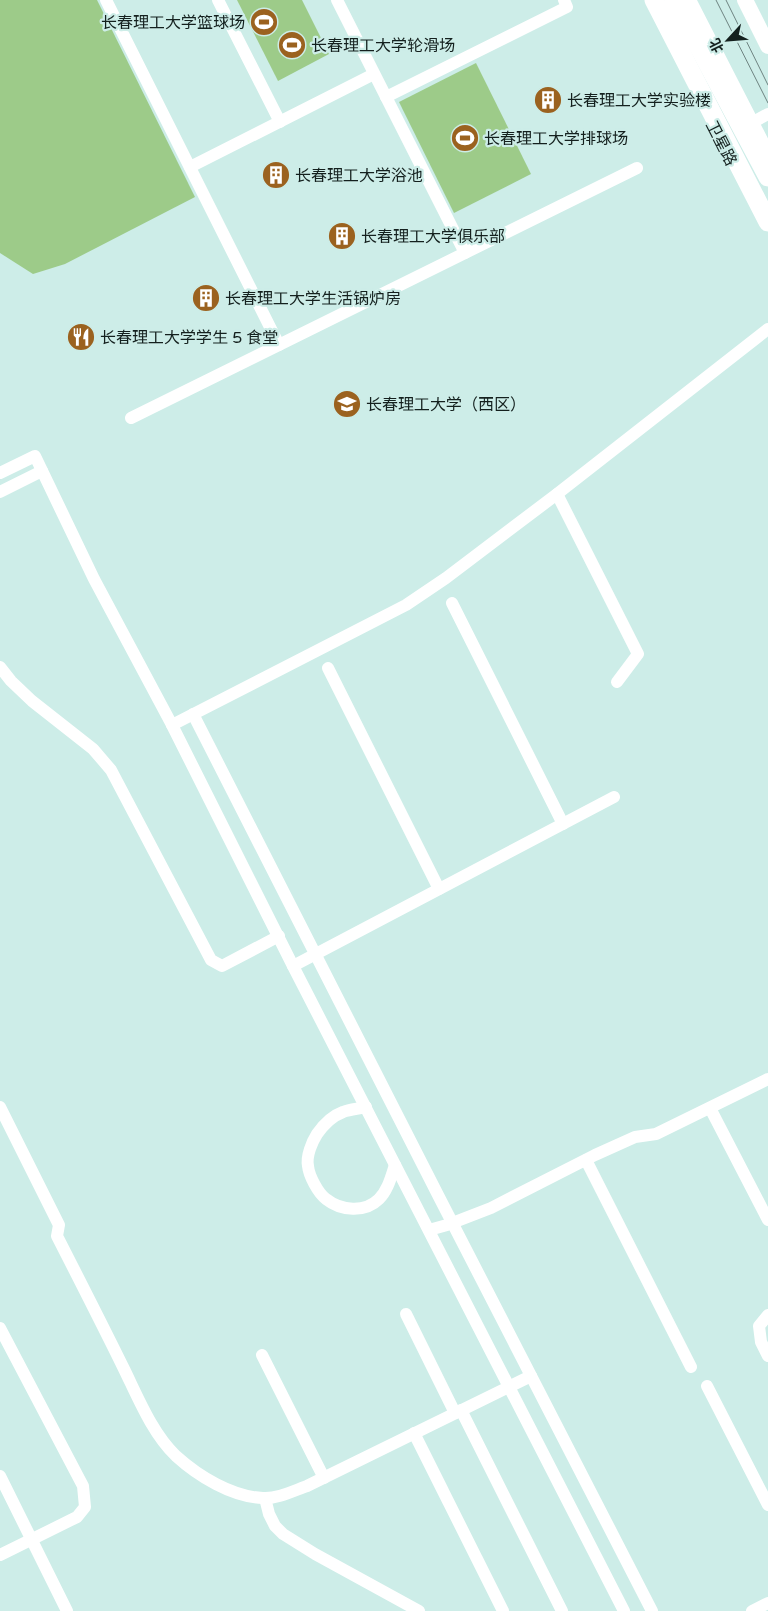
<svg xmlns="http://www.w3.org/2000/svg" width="768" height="1611" viewBox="0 0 768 1611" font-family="'Varela Round','Noto Sans SC',sans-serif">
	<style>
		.green { fill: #9dcb89 }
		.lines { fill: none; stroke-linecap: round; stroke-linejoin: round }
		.minor { stroke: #fff; stroke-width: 12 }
		.major { stroke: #fff; stroke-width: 16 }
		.highway { stroke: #fff; stroke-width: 19 }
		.tram { stroke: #6e8380; stroke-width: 1 }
		.labels { text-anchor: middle; stroke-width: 4.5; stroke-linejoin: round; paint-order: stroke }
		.poi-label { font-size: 16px; fill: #14201e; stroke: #cdede8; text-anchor: start }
		.street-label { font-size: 16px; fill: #14201e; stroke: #cdede8 }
	</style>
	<rect width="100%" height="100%" fill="#cdede8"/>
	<g class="green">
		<path d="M0 0H97L195 197 65 264 33 274 0 253Z"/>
		<path d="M237 0H302L329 54 278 81Z"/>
		<path d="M476 63 531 174 454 213 399 102Z"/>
	</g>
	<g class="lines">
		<g class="minor">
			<path d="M106 0 279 345"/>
			<path d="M218 0 280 122"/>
			<path d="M337 0 465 253"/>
			<path d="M386 97 567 7 564 0"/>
			<path d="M744 127 768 114"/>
			<path d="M190 167 374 74"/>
			<path d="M131 418 637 168"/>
			<path d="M0 473 35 456 94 579 172 725 293 966 624 1611"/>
			<path d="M0 492 42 471"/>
			<path d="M557 494 638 654 617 682"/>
			<path d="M452 603 563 824"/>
			<path d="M0 667 11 681 32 701 93 749 111 770 211 960 222 966 279 936"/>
			<path d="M328 668 439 889"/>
			<path d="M193 714 438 1195 652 1611"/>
			<path d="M172 725 406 605 446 578 557 494 768 329"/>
			<path d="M293 966 614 797"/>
			<path d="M0 1107 59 1225 57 1236C80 1281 103 1326 125 1371 139 1400 153 1434 176 1456 198 1476 232 1497 263 1498 277 1499 293 1491 307 1486L531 1376"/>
			<path d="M366 1107C358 1109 350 1109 343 1112 332 1116 324 1124 317 1134 312 1142 306 1156 308 1166 309 1176 318 1193 326 1199 341 1211 365 1213 379 1199 388 1190 391 1177 395 1165"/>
			<path d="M710 1108 768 1220"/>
			<path d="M586 1160 691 1367"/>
			<path d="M429 1230 447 1225 491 1208 595 1155 635 1137 656 1134 768 1079"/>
			<path d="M406 1314 455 1413"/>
			<path d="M768 1315 759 1326 761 1342 768 1356"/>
			<path d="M0 1328 83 1486 85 1507 77 1517 0 1555"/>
			<path d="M262 1355 324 1478"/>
			<path d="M707 1386 768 1505"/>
			<path d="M461 1410 562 1611"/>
			<path d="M414 1433 503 1611"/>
			<path d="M0 1476 67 1611"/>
			<path d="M265 1498 269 1514 275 1526 283 1534 315 1554 419 1611"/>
			<path d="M752 1611 768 1603"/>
		</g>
		<g class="major">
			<path d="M688 0 768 156"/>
			<path d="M745 0 768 46"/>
		</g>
		<g class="highway">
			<path d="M654 0 768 222"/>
			<path d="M674 0 768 177"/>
		</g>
		<g class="tram">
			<path d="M716 0 768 103"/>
			<path d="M726 0 768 85"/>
		</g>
	</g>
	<defs>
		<symbol id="stadium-disc" viewBox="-11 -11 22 22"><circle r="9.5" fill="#9b621f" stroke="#cdede8"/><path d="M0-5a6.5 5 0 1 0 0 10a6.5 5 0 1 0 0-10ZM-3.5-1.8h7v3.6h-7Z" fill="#fff"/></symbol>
		<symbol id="building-disc" viewBox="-11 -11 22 22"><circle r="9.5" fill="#9b621f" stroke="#cdede8"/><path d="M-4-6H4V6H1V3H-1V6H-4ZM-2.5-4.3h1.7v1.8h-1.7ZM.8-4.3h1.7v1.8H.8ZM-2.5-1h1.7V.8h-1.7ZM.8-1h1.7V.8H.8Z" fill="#fff"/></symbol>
		<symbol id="restaurant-disc" viewBox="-11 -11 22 22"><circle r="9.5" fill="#9b621f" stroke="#cdede8"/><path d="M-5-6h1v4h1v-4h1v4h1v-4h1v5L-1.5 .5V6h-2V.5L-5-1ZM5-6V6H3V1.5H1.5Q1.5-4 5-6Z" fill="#fff"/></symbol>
		<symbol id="university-disc" viewBox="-11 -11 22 22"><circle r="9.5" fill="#9b621f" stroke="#cdede8"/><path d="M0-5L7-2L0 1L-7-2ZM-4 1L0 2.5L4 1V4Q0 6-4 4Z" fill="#fff"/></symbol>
	</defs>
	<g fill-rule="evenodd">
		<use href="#stadium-disc" x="248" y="6" width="32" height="32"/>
		<use href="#stadium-disc" x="276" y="29" width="32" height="32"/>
		<use href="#building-disc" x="532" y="84" width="32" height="32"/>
		<use href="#stadium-disc" x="449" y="122" width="32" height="32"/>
		<use href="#building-disc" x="260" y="159" width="32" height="32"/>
		<use href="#building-disc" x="326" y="220" width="32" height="32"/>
		<use href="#building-disc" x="190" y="282" width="32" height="32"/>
		<use href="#restaurant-disc" x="65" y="321" width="32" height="32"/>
		<use href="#university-disc" x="331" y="388" width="32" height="32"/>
	</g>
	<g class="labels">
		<g class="poi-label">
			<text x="245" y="28" text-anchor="end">长春理工大学篮球场</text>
			<text x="311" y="51">长春理工大学轮滑场</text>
			<text x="567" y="106">长春理工大学实验楼</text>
			<text x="484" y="144">长春理工大学排球场</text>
			<text x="295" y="181">长春理工大学浴池</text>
			<text x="361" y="242">长春理工大学俱乐部</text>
			<text x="225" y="304">长春理工大学生活锅炉房</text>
			<text x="100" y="343">长春理工大学学生 5 食堂</text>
			<text x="366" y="410">长春理工大学（西区）</text>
		</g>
		<g class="street-label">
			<text transform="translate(722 143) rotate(63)" y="6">卫星路</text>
		</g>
	</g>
	<g transform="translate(728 40) rotate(244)" stroke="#cdede8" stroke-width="4" paint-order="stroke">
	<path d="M0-4L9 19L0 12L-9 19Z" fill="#14201e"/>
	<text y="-8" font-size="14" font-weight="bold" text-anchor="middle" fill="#14201e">北</text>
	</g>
</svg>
